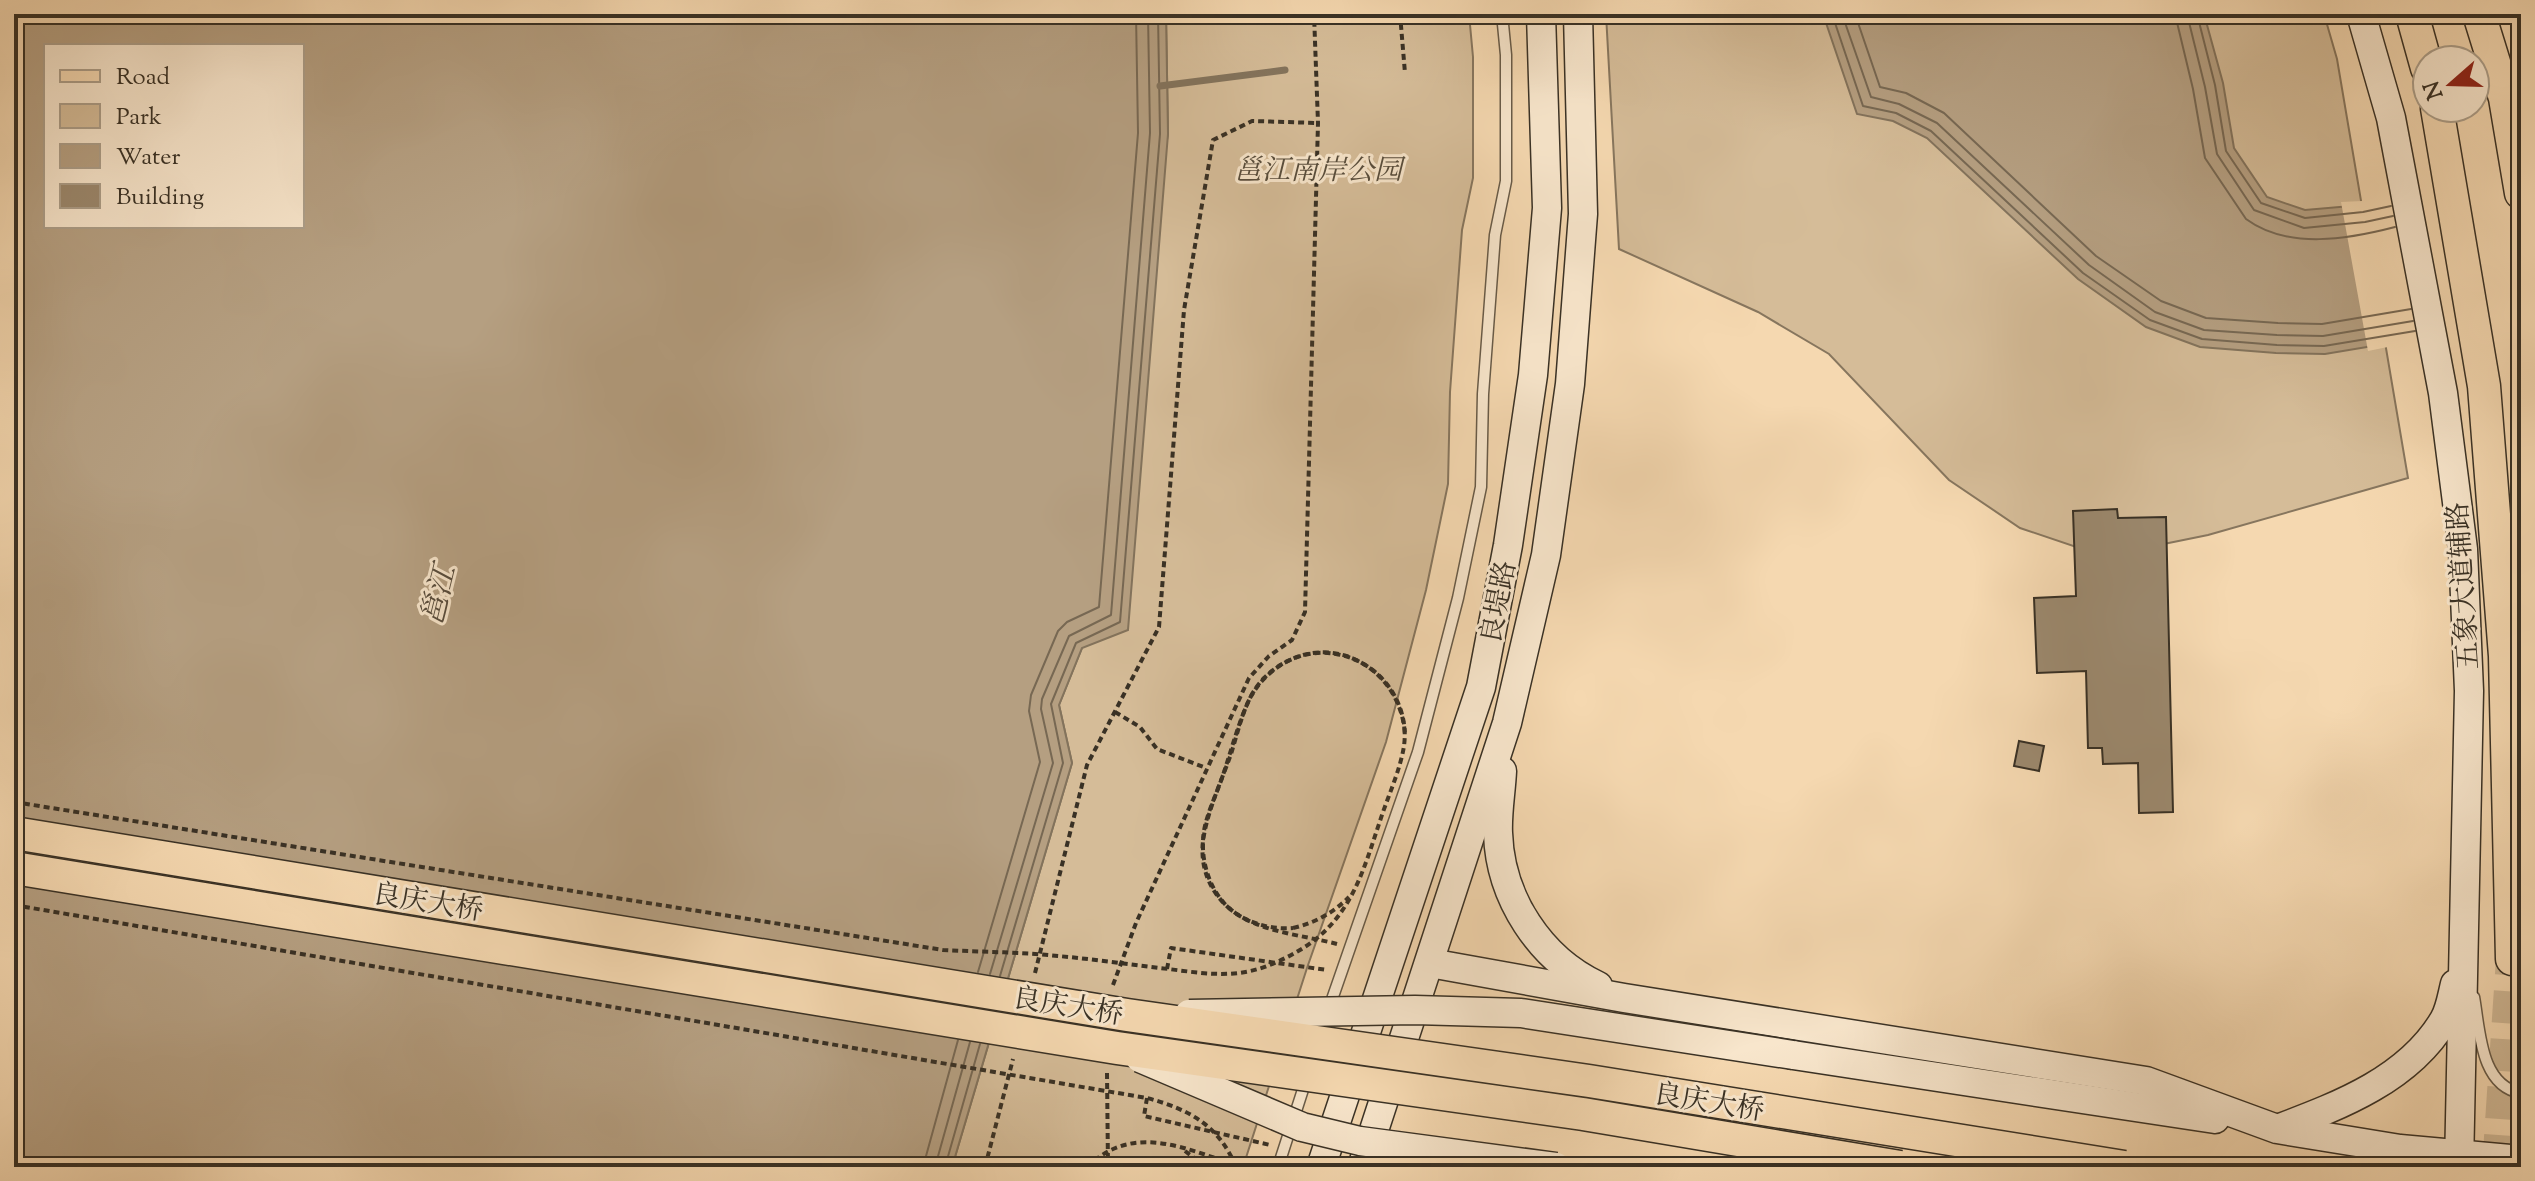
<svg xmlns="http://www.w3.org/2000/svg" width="2535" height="1181" viewBox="0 0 2535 1181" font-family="'Sorts Mill Goudy','Noto Serif SC',serif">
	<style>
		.green { fill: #d5bc98; stroke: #87765e; stroke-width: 2 }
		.water { fill: #b59f81; stroke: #83735c; stroke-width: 2; fill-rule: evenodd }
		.pier { fill: #f5d8b0 }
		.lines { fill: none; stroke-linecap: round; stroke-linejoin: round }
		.shore { stroke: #776853; stroke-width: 2 }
		.stream { stroke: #83735c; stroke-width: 7 }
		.building { fill: #9b886d; stroke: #393125; stroke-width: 2 }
		.primary-tunnel { stroke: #cfb794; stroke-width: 32; stroke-dasharray: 32 16; stroke-linecap: butt }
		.lane-casing { stroke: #685b48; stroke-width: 13 }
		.secondary-casing { stroke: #393125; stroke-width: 31 }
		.primary-casing { stroke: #393125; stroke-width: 35 }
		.path { stroke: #393125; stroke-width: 4; stroke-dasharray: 6 4; stroke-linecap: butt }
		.lane { stroke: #f8e6cc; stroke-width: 10 }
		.secondary { stroke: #f8e6cc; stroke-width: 28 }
		.primary { stroke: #f5d8b0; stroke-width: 32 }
		.secondary-bridge-casing { stroke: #393125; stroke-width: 31; stroke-linecap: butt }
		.primary-bridge-casing { stroke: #393125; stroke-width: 35; stroke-linecap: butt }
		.path-bridge { stroke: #393125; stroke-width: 4; stroke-dasharray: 6 4; stroke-linecap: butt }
		.secondary-bridge { stroke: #f8e6cc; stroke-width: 28 }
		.primary-bridge { stroke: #f5d8b0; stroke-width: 32 }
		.labels { text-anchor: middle; stroke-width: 6; stroke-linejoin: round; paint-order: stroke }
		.park-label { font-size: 28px; font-style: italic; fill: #584d3c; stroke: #f8e6cc }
		.street-label { font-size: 28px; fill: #393125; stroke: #f8e6cc }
		.water-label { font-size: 30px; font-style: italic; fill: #584c3c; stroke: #f8e6cc }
	</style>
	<rect width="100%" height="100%" fill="#f5d8b0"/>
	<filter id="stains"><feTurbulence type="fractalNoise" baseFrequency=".0025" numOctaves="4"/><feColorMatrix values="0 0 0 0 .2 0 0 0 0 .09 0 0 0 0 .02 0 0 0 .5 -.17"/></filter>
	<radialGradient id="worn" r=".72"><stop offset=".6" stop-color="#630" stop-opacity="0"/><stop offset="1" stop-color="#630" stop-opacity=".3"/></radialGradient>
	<g class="green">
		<path d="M1166 14H1469L1473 57V178L1462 230 1450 392 1448 484 1426 590 1386 742 1307 968 1243 1167H952L1072 763 1059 705 1082 648 1168 134Z"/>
		<path d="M1606 14H2324L2337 59 2408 478 2208 535 2149 547 2094 553 2020 528 1949 480 1829 354 1758 312 1619 249Z"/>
	</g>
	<g class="water">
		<path d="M14 14H1166L1168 134 1128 630 1082 648 1059 705 1072 763 952 1167H14ZM46 46H302V226H46Z"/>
		<path d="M1823 14H2204L2223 83 2234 148 2267 197 2305 210 2362 205 2415 339 2325 354 2276 353 2200 347 2146 327 2078 279 1927 138 1893 121 1857 114Z"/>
	</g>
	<path class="pier" d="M2521 162V320L2368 351 2341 202 2362 201Z"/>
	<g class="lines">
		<g class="shore">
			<path d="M1832 14 1863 106 1896 113 1931 131 2083 273 2150 320 2202 339 2277 345 2324 346 2415 331"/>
			<path d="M1842 14 1871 97 1899 104 1937 123 2089 265 2155 312 2204 330 2277 335 2323 336 2413 321"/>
			<path d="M1855 14 1880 87 1906 93 1944 113 2096 256 2161 301 2206 318 2278 323 2322 324 2411 309"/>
			<path d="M2175 14 2193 89 2205 158 2246 219C2288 250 2349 239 2395 227"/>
			<path d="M2187 14 2205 87 2217 154 2254 210 2304 228 2365 222 2393 216"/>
			<path d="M2197 14 2215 85 2226 151 2261 203 2305 218 2363 212 2391 206"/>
			<path d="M978 972 1040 762 1029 711 1031 695 1058 631 1067 622 1099 607 1138 133 1136 14"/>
			<path d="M990 974 1053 763 1041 709 1042 699 1069 636 1111 615 1150 133 1148 14"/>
			<path d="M1000 976 1063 763 1051 704 1076 643 1120 622 1160 134 1158 14"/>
			<path d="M923 1167 958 1040"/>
			<path d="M935 1167 970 1042"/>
			<path d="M945 1167 980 1044"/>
		</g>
		<path class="stream" d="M1160 86 1285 70"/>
	</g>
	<g class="building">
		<path d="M2117 509 2118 518 2166 517 2173 812 2139 813 2138 763 2103 764 2102 748H2088L2086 671 2037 673 2034 598 2076 596 2073 511Z"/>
		<path d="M2019 741 2044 746 2039 771 2014 766Z"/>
	</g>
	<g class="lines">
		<path class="primary-tunnel" d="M2498 1167 2512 959"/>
		<defs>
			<g id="lane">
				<path d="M2474 997C2480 1030 2480 1086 2521 1093"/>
				<path d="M1329 1008 1418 752 1458 598 1481 487 1483 394 1495 235 1506 181V55L1502 14"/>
				<path d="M1278 1167 1317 1046"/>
			</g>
			<g id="secondary">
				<path d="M2361 14 2391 118 2443 393 2463 549 2469 691 2459 1167"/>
				<path d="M1502 771C1501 792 1497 813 1498 833 1500 898 1540 959 1598 986"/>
				<path d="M1430 963 1624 998 2146 1081 2277 1129 2400 1149 2521 1160"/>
				<path d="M1793 1055 2215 1119"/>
				<path d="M2280 1128C2341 1105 2409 1079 2444 1020 2450 1010 2452 996 2455 984"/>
				<path d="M1321 1167 1481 687 1508 545 1533 375 1547 208 1541 14"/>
				<path d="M1362 1167 1507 723 1546 555 1570 384 1583 214 1578 14"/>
			</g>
			<g id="primary">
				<path d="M2412 14 2427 68"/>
				<path d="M2479 14 2505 98 2521 193"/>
				<path d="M2437 108 2484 386 2505 656 2512 959"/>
			</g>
		</defs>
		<use href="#lane" class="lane-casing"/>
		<use href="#secondary" class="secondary-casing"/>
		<use href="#primary" class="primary-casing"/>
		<g class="path">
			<path d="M1400 14 1405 73"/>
			<path d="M1472 14 1488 16"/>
			<path d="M1115 712 1140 727 1157 749 1206 768"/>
			<path d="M1293 928C1315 923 1333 913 1349 897"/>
			<path d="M1337 944C1303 935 1256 932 1229 908 1211 892 1202 865 1203 842 1203 821 1215 798 1222 778 1231 752 1238 723 1250 698 1255 689 1261 681 1269 674 1324 625 1401 665 1405 735"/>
			<path d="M1167 969 1171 948 1327 970"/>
			<path d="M1035 973 1087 765 1159 627 1184 310 1213 140 1252 121 1318 123"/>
			<path d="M1113 985 1136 923 1249 678 1269 656 1292 640 1305 612 1318 123 1314 14"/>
			<path d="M1107 1073 1108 1167"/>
			<path d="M1147 1098 1144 1116 1270 1145"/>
			<path d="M985 1167 1013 1059"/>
		</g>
		<use href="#lane" class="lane"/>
		<use href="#secondary" class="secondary"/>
		<use href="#primary" class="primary"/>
		<defs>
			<g id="secondary-bridge">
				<path d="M1189 1014 1415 1010 1521 1013 1793 1055"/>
				<path d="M1140 1058 1302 1127 1360 1141 1556 1167"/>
			</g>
			<g id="primary-bridge">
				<path d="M14 833 1127 1015 1589 1081 2124 1167"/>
				<path d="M14 868 1117 1048 1583 1114 1900 1167"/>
			</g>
		</defs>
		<use href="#secondary-bridge" class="secondary-bridge-casing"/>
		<use href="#primary-bridge" class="primary-bridge-casing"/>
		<g class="path-bridge">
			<path d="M14 802 943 950C981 952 1020 952 1058 956 1092 959 1126 964 1160 968 1196 972 1231 980 1267 966 1288 958 1312 945 1328 928 1357 898 1367 859 1380 821 1388 796 1400 771 1404 746 1410 702 1379 661 1336 654 1310 649 1283 659 1264 678 1245 697 1239 729 1231 754 1221 782 1207 812 1203 841 1197 894 1242 932 1293 928"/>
			<path d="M14 905 1147 1098C1188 1109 1219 1125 1236 1167"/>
			<path d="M1185 1151 1206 1167"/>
			<path d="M1087 1167C1135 1121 1187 1150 1242 1167"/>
		</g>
		<use href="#secondary-bridge" class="secondary-bridge"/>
		<use href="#primary-bridge" class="primary-bridge"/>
	</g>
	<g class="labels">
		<g class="park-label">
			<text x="1318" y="179">邕江南岸公园</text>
		</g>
		<g class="street-label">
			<text transform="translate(2462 586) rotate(-94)" y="10">五象大道辅路</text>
			<text transform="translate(1497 602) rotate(-79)" y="10">良堤路</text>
			<text transform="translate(428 901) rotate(9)" y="10">良庆大桥</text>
			<text transform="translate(1068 1005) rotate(9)" y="10">良庆大桥</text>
			<text transform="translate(1709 1101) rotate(9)" y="10">良庆大桥</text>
		</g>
		<g class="water-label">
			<text transform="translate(438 595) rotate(-76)" y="10">邕江</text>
		</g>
	</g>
	<rect width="2535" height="1181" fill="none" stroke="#f5d8b0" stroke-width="48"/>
	<rect x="16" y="16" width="2503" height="1149" fill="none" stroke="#393125" stroke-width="4"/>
	<rect x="24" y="24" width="2487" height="1133" fill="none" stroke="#393125" stroke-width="2"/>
	<rect x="44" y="44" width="260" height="184" fill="#f8e6cc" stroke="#ac9e89" stroke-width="2"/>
	<rect x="60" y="70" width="40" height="12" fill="#f5d8b0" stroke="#ac9e89" stroke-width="2"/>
	<text x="116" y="84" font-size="24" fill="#393125">Road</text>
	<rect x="60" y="104" width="40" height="24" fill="#d5bc98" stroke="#ac9e89" stroke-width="2"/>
	<text x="116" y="124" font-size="24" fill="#393125">Park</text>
	<rect x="60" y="144" width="40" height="24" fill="#b59f81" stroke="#ac9e89" stroke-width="2"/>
	<text x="116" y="164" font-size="24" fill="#393125">Water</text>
	<rect x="60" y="184" width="40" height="24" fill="#9b886d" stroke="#ac9e89" stroke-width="2"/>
	<text x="116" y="204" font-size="24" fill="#393125">Building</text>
	<g transform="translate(2451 84) rotate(250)"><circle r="38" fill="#f8e6cc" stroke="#ac9e89" stroke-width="2"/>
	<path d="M0-6L14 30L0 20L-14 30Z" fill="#8f2418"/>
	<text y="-12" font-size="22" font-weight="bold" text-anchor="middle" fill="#393125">N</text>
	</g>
	<rect width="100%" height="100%" filter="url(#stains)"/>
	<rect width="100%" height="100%" fill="url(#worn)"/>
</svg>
